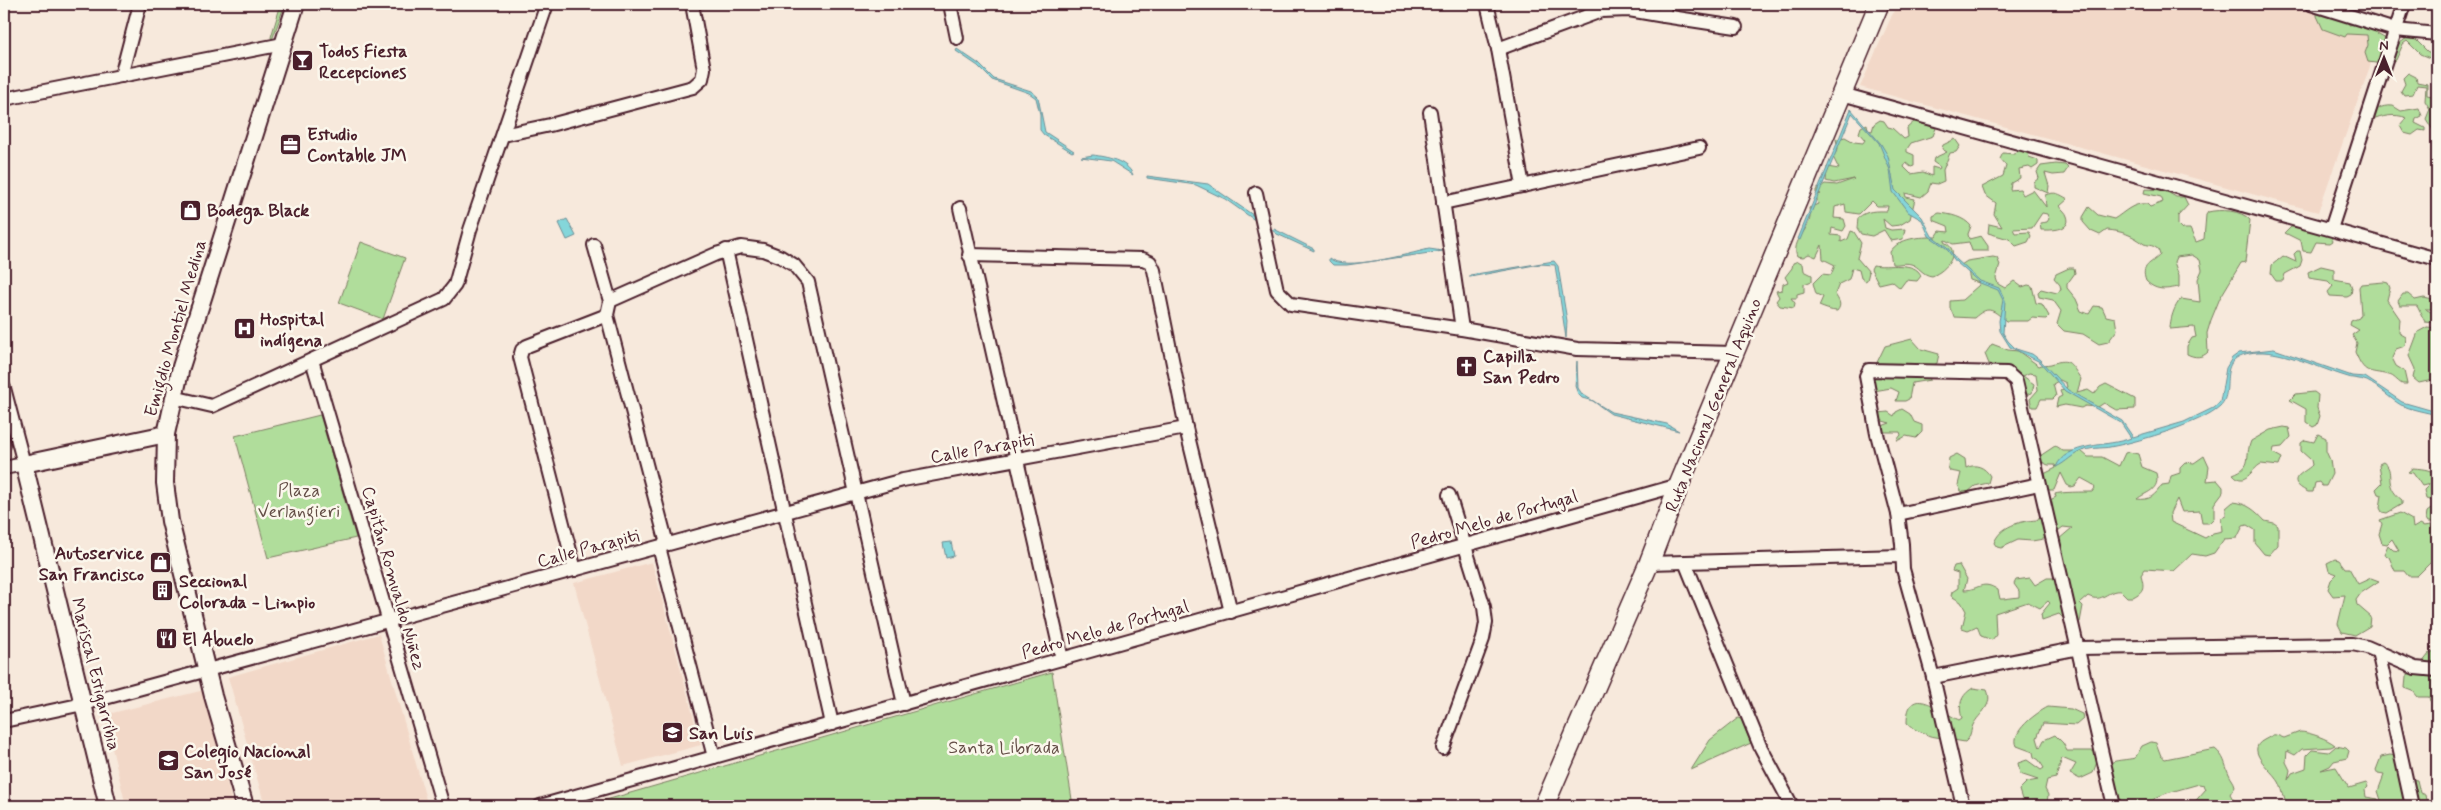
<svg xmlns="http://www.w3.org/2000/svg" width="2441" height="810" viewBox="0 0 2441 810" font-family="Mynerve,sans-serif">
	<style>
		.built { fill: #f2d8c8 }
		.green { fill: #b0dd9b; stroke: #7d7e63 }
		.water { fill: #84d6da; stroke: #6d8d94 }
		.lines { fill: none; stroke-linecap: round; stroke-linejoin: round }
		.minor-casing { stroke: #4a1f2b; stroke-width: 16 }
		.major-casing { stroke: #4a1f2b; stroke-width: 20 }
		.highway-casing { stroke: #4a1f2b; stroke-width: 22 }
		.minor { stroke: #fbf7ec; stroke-width: 12 }
		.major { stroke: #fbf7ec; stroke-width: 16 }
		.highway { stroke: #fbf7ec; stroke-width: 19 }
		.labels { text-anchor: middle; stroke-width: 5; stroke-linejoin: round; paint-order: stroke }
		.poi-label { font-size: 18px; font-weight: bold; fill: #4a1f2b; stroke: #fbf7ec; text-anchor: start }
		.street-label { font-size: 18px; fill: #4a1f2b; stroke: #fbf7ec }
		.park-label { font-size: 18px; fill: #644e47; stroke: #fbf7ec }
	</style>
	<rect width="100%" height="100%" fill="#f7e9dc"/>
	<filter id="ink" filterUnits="userSpaceOnUse"><feTurbulence type="fractalNoise" baseFrequency=".02" numOctaves="2"/><feDisplacementMap in="SourceGraphic" scale="10" xChannelSelector="R" yChannelSelector="G"/><feConvolveMatrix kernelMatrix="1 2 1 2 8 2 1 2 1" color-interpolation-filters="sRGB"/></filter>
	<g filter="url(#ink)">
		<g class="built">
			<path d="M1897 4H2300L2383 30 2318 212 1860 87Z"/>
			<path d="M652 562 701 745 623 766 574 583Z"/>
			<path d="M379 634 428 806H265L228 677Z"/>
			<path d="M204 690 233 806H126L104 715Z"/>
		</g>
		<g class="green">
			<path d="M281 4H285L272 40 271 37Z"/>
			<path d="M2325 4H2343L2346 8 2349 25 2357 24 2376 30 2377 34 2397 45 2407 38 2416 40 2428 52H2432L2437 47V61L2420 54 2407 41 2403 44 2396 60 2383 64 2368 62 2365 53 2368 45 2367 35 2347 34 2345 37 2323 29 2317 16V12Z"/>
			<path d="M2408 73 2416 77 2417 82 2427 84V95L2437 97V130H2433L2426 119 2430 109 2425 101 2426 86 2417 85 2413 94 2404 95 2401 91 2405 84 2403 78Z"/>
			<path d="M2393 106 2401 111 2419 108 2422 116 2416 119 2415 123 2425 128V131L2419 130 2412 135 2404 133 2400 126 2407 118C2395 113 2381 116 2371 121 2375 109 2380 105 2393 106Z"/>
			<path d="M1880 120 1884 121 1888 127 1892 128 1904 139 1908 137 1907 128 1915 121 1936 128 1933 136 1911 143 1907 149V152L1914 155V166L1911 167 1906 163 1904 167 1911 174 1923 172 1932 176V167L1939 169 1940 167 1933 162 1934 158 1947 152 1942 149 1943 145 1955 139 1960 146 1956 152 1950 153 1943 170 1944 181 1937 184 1931 183 1928 191 1921 197 1905 193 1906 197 1915 199 1910 219 1900 225 1891 226 1883 219 1885 228 1891 230 1905 229 1903 239 1891 241 1884 230 1872 236 1861 234 1857 228 1858 218C1867 210 1876 211 1887 211L1888 206H1877L1872 201 1859 214 1846 212 1845 204 1835 207 1834 218 1844 219 1846 226 1843 231 1832 228 1831 235 1841 236V242L1848 239 1851 231 1854 232 1861 243 1857 258 1869 272 1867 280 1865 281 1861 278 1859 270 1852 268 1849 279 1839 284 1835 294C1838 300 1843 304 1837 311 1831 311 1824 308 1819 306L1823 297 1816 294 1813 283 1822 274 1831 275 1835 265 1823 259 1822 245 1816 257 1809 254 1803 257 1797 256C1791 241 1809 230 1810 217 1810 214 1809 211 1809 208L1818 204 1816 196 1821 194 1816 193V190L1825 184 1837 185 1854 179 1834 183 1826 181 1827 167 1839 169 1833 157 1838 149 1836 139 1845 137 1854 142 1863 143 1865 140 1859 133 1861 127 1867 124 1868 130 1872 131 1874 124Z"/>
			<path d="M2020 150 2027 151 2029 157 2038 160V165L2032 169 2029 167 2019 169 2020 178 2011 183 2010 190 2020 189 2023 195 2033 190 2046 207 2045 195C2056 191 2059 194 2068 199L2060 206C2062 210 2066 212 2067 216 2073 232 2047 230 2041 230L2040 223 2047 222 2049 219 2047 214 2042 213 2032 228 2013 229 2015 233 2029 232 2031 236 2028 242 2016 246 2009 239 1988 233 1989 224 2002 227 1994 214 1996 203 1985 195 1982 187 2003 176 2006 166 2000 159 2003 153 2014 154Z"/>
			<path d="M2056 164 2065 165 2068 168 2064 174 2053 175 2045 173 2049 186 2048 193 2034 187V182L2039 178 2037 172 2041 166Z"/>
			<path d="M2145 189 2164 190 2176 197H2184L2188 205 2178 216V225L2182 229H2190L2196 242 2204 239 2206 215 2208 212C2220 209 2242 210 2250 220L2245 262 2241 263 2220 298 2211 320 2207 333 2208 352C2202 358 2195 358 2187 354V346L2192 338 2196 337 2194 327 2170 329C2170 320 2174 306 2181 299L2200 302 2198 279 2202 270 2200 260 2192 255 2176 257 2174 262 2179 276V287C2167 289 2157 292 2146 281 2140 265 2151 264 2160 255 2158 245 2151 246 2144 244 2133 235 2121 231 2107 230L2100 235 2091 231 2083 222V217L2089 207 2098 215 2114 219C2124 213 2133 202 2147 204L2150 207 2163 202 2161 197 2144 193Z"/>
			<path d="M1939 213C1950 214 1964 217 1971 226L1968 234 1969 239 1981 236 1988 246V251H1972L1969 242 1953 244 1945 240 1944 242C1963 251 1946 271 1932 276 1922 275 1919 266 1911 264 1903 262 1899 265 1892 264L1890 252C1900 237 1920 237 1936 237L1940 231 1949 232 1948 226 1933 220V216Z"/>
			<path d="M2291 227 2329 232 2333 241 2330 243 2316 242 2311 252 2303 251 2301 241 2285 233Z"/>
			<path d="M361 242 405 258 383 319 339 303Z"/>
			<path d="M2297 251H2300L2302 260 2300 266 2285 274 2283 281H2276L2271 274 2272 265 2283 256 2296 262 2294 254Z"/>
			<path d="M1993 257 1997 258 2000 265 1996 278 1998 284 2005 288 2014 281 2022 287 2028 285 2032 286 2036 303 2042 304 2049 316 2046 319 2032 318 2028 321H2006C1991 308 1988 306 1974 318L1954 317 1950 308V301L1962 300 1979 285V283L1970 280 1968 271 1961 265 1967 261Z"/>
			<path d="M1798 261 1803 264 1804 271 1812 275V281L1804 284V292L1797 294V298H1791L1795 303 1794 308 1780 306 1776 301 1779 297 1776 291 1782 290 1783 284 1788 282 1785 277 1792 268 1793 263Z"/>
			<path d="M1873 265C1886 268 1916 260 1921 276L1917 281 1906 280 1900 288 1892 281 1879 284 1871 269Z"/>
			<path d="M2321 266 2334 269V279L2350 282 2352 288 2351 295 2347 297 2330 296 2328 292 2333 286 2328 281 2309 278 2308 272Z"/>
			<path d="M2069 268H2074L2075 273 2067 284V288L2076 299 2081 311 2089 314 2094 306 2102 307 2106 316 2115 318 2117 330 2108 342 2099 344 2083 334 2064 331 2057 324 2061 311 2053 300 2039 297 2038 292 2041 289 2057 293 2061 290 2060 285 2054 278 2056 274Z"/>
			<path d="M2384 282 2388 283 2390 288 2387 300 2400 319 2399 333 2406 337 2405 346 2396 349 2392 358 2396 366 2404 371 2407 384H2402C2397 381 2394 376 2389 375 2367 370 2365 375 2355 352L2357 343 2352 335 2359 330 2350 325 2351 321 2359 318 2361 314 2359 287 2361 284Z"/>
			<path d="M2403 294H2408L2415 300 2424 298 2437 301V309H2425L2437 315V320L2435 323 2425 322 2417 306H2400L2398 301Z"/>
			<path d="M2427 327 2437 328V379L2419 383 2413 378 2415 369 2409 356 2418 332Z"/>
			<path d="M1912 339 1921 349 1939 354 1937 363C1924 372 1907 362 1892 365L1929 375 1930 380 1912 383 1909 399 1905 401H1896L1899 392 1891 388 1874 391 1868 381 1885 346Z"/>
			<path d="M1992 344 2008 350 2018 351 2039 366C2043 364 2046 365 2051 364 2071 357 2070 364 2081 379L2077 393 2088 390 2094 394 2100 387 2106 384 2135 399V409L2116 410 2104 403 2098 407 2085 406 2081 408 2065 405 2056 407 2058 398 2062 396 2060 391 2067 387 2066 383 2060 380 2053 384 2056 396 2053 399H2041L2037 407H2032L2030 399 2038 390 2036 374 2029 373 2023 376 2034 384 2032 393 2025 395 1991 369 1985 354Z"/>
			<path d="M2314 392 2318 395 2317 408 2320 416 2317 425 2313 427 2306 422V409L2290 400 2296 394Z"/>
			<path d="M1902 409 1910 414 1914 422 1922 425V432L1916 438 1906 436 1899 440H1897L1901 435 1900 432H1882V426L1890 423 1879 420 1878 413 1888 412 1894 416 1896 412Z"/>
			<path d="M320 415 356 538 268 558 235 436Z"/>
			<path d="M2284 427 2289 428 2291 437 2282 447 2274 448 2273 453 2282 458 2279 466 2261 464C2251 469 2245 488 2233 474 2254 466 2244 458 2251 441L2270 430Z"/>
			<path d="M2318 434 2326 438V451L2330 460 2332 474 2326 486H2322L2319 482 2315 483 2313 492H2308C2282 479 2305 473 2312 465L2311 460 2301 451V443L2305 440 2314 442Z"/>
			<path d="M2055 446 2063 451H2081L2088 457H2102L2119 466 2125 453 2129 452 2138 454 2142 467 2156 473C2161 491 2145 492 2137 499 2150 501 2155 495 2162 485L2169 484 2171 476 2180 473V467L2185 462 2194 463 2204 456 2209 467 2207 481 2217 480 2223 487V492L2214 504V518L2209 523H2202L2200 511 2182 512 2177 499 2170 513 2171 522 2205 538 2213 533 2222 531 2221 518 2226 516V508L2233 502C2247 503 2256 511 2265 521L2274 523 2278 526V545L2269 555 2264 554 2255 543V530L2247 525 2243 526 2237 538 2224 539 2214 553 2205 556 2192 554 2174 571 2145 569 2141 575C2144 586 2145 591 2133 597H2127L2121 591C2107 589 2103 604 2088 596L2080 603 2083 606 2080 622 2065 620 2059 614 2042 620 2041 614 2050 603 2048 601 2040 608 2028 602 1995 613 1996 635 1992 640 1981 636 1977 626 1968 630 1962 628 1966 611 1961 602 1951 596 1952 592 1958 588V573L1952 571 1954 566 1959 565 1967 579 1964 590C1979 590 1982 579 1998 590L2000 599H2003L2019 597V591L2014 584 2016 580 2030 578 2035 585 2047 578H2054L2058 587 2059 539 2072 528 2063 527 2049 538 2032 541 2018 540 2001 548 1997 547 1994 543C2000 526 2020 521 2037 520L2045 510 2048 501 2056 497 2055 494C2060 492 2085 492 2092 492L2095 488 2092 484 2081 478 2075 486 2071 487 2067 485 2061 473 2054 490H2045L2044 474 2056 468 2055 465H2048L2040 461V456Z"/>
			<path d="M1957 454 1965 459 1966 468C1975 463 1985 467 1990 476L1988 483 1975 486 1967 493 1961 491 1958 485 1961 473 1950 471 1948 467 1949 458Z"/>
			<path d="M2383 462C2397 471 2381 484 2402 500V504L2387 513 2382 512 2380 508 2382 495 2378 494 2376 489 2382 483 2379 464Z"/>
			<path d="M2413 468C2439 470 2437 473 2437 499L2434 501 2426 499 2424 490 2430 484 2422 486 2413 473 2408 472Z"/>
			<path d="M2431 509H2437V522H2428L2426 519 2427 512Z"/>
			<path d="M2400 513 2412 520 2413 528 2420 524 2424 526 2431 525 2432 529H2437V562L2430 563 2417 576H2408L2404 571H2395L2389 557 2384 554 2388 545 2393 550 2399 551 2392 539 2387 544 2382 543 2379 534 2382 524 2380 520Z"/>
			<path d="M2335 559 2339 560 2345 568H2349L2358 584 2371 578 2379 581 2361 593 2356 600 2357 605 2371 617 2370 626 2355 635 2342 632 2338 624 2345 595 2333 596 2328 589 2331 580 2337 574 2329 571 2327 563Z"/>
			<path d="M2437 649V700L2434 703 2430 701 2429 697H2418L2413 691 2405 688 2406 676 2418 668 2429 654Z"/>
			<path d="M1052 672 1073 806H585Z"/>
			<path d="M1973 688 1987 690C1994 706 1979 713 1973 725 1970 732 1971 737 1965 742L1930 736 1914 729 1907 723C1907 681 1941 712 1959 720L1962 718C1958 705 1961 695 1973 688Z"/>
			<path d="M2048 707 2071 709 2082 714 2083 719 2076 725 2043 723 2037 738 2040 748 2044 740 2055 735 2063 743 2067 751H2095L2098 759 2093 773 2080 779 2070 774 2076 764 2062 758 2056 778 2047 780 2045 789 2048 795 2047 803 2049 806H2024L2019 790 2027 782 2038 780 2020 774 2018 763 2027 760 2041 770 2044 768 2039 760 2034 757 2033 752 2017 746C2010 732 2036 713 2048 707Z"/>
			<path d="M1738 718 1741 719 1751 743 1691 770 1710 740Z"/>
			<path d="M2300 732C2309 732 2328 739 2335 745L2331 747 2302 749 2295 755 2287 751 2286 762 2290 770 2288 780 2292 773 2306 768 2307 755 2312 750 2329 752 2336 746 2346 748 2349 751 2347 758 2334 761 2330 766 2321 770 2336 767 2349 788 2366 783 2368 787 2365 790 2366 797 2378 799V806H2300L2297 801 2293 806H2288C2284 799 2283 791 2280 784 2277 774 2242 751 2264 740 2276 734 2271 733 2284 738Z"/>
			<path d="M2151 742 2156 743 2161 756 2165 759 2215 749C2225 757 2224 763 2229 774 2231 779 2234 781 2235 786L2230 794 2237 806H2191L2206 789 2204 785 2199 784 2167 793 2155 798 2147 806H2126L2117 803 2101 780C2104 757 2118 762 2135 758L2142 746Z"/>
			<path d="M2390 755 2396 756 2411 779 2417 780 2420 793 2425 795 2426 800 2432 801V806H2383L2378 791 2384 775 2378 774 2376 770 2381 757Z"/>
		</g>
		<g class="water">
			<path d="M957 49 979 64 994 79 1031 91 1038 97 1045 132 1074 151 1072 152 1044 135 1040 130V114L1036 98 1029 93 992 80 978 66 956 51Z"/>
			<path d="M1851 109 1881 144 1888 156 1895 190 1922 217 1932 236 1947 247 1956 259 1980 281 1999 288 2005 300 2003 333 2008 341 2016 349 2032 354 2040 360 2068 390 2122 421 2133 437 2184 422 2213 408 2220 402 2226 368 2232 358 2239 353 2274 349 2352 376 2365 377 2402 402 2437 412V415C2426 412 2412 410 2401 405 2389 398 2379 387 2367 381 2360 378 2352 379 2345 376 2319 368 2284 351 2258 352 2211 355 2237 390 2220 406 2202 423 2140 441 2115 446 2105 449 2094 447 2085 450 2073 453 2066 463 2056 467 2066 442 2109 447 2131 438L2121 423 2065 391 2040 362 2010 347 2000 331 1999 321 2003 300 1998 290 1980 283 1956 262 1946 248 1929 236 1922 220 1908 212 1893 192 1890 170 1879 143 1852 113 1800 240 1798 239Z"/>
			<path d="M1093 155C1106 157 1127 160 1133 175L1111 161 1081 157Z"/>
			<path d="M1147 176 1208 184 1250 213 1257 218 1256 221 1225 199 1196 185 1147 178Z"/>
			<path d="M567 219 576 236 567 240 559 223Z"/>
			<path d="M1274 229 1314 249V251L1277 234 1272 230Z"/>
			<path d="M1429 249 1443 251 1347 265H1333L1329 261V258C1344 272 1408 254 1429 249Z"/>
			<path d="M1554 261 1558 266 1567 321 1566 338 1555 265 1540 264 1470 277V275Z"/>
			<path d="M1577 361 1578 388 1582 394 1611 412 1667 424 1679 431 1611 414 1593 401 1582 398 1578 394 1575 386Z"/>
			<path d="M951 542 954 556 946 558 943 543Z"/>
		</g>
		<g class="lines">
			<defs>
				<g id="minor">
					<path d="M950 4 957 38"/>
					<path d="M1487 4 1498 49 1523 186"/>
					<path d="M1665 4 1664 16 1736 27"/>
					<path d="M2311 4 2395 30 2437 34"/>
					<path d="M1498 49 1601 11 1629 10 1664 16"/>
					<path d="M121 76 140 4"/>
					<path d="M1842 94 2437 259"/>
					<path d="M4 99 283 44"/>
					<path d="M1430 112 1462 329"/>
					<path d="M503 135 550 125 693 87 702 79 704 69 692 4"/>
					<path d="M1256 193 1277 290 1291 304 1462 329 1577 349 1734 353"/>
					<path d="M1443 203 1699 148"/>
					<path d="M960 208 1062 659"/>
					<path d="M2331 229 2404 4"/>
					<path d="M594 245 610 301 607 315 667 544"/>
					<path d="M726 250 832 724"/>
					<path d="M969 255 1143 259 1150 262 1154 270 1186 428 1231 612"/>
					<path d="M610 301 716 254 741 247 763 250 781 257 794 265 808 282 904 704"/>
					<path d="M312 360 443 806"/>
					<path d="M4 388 24 464 4 468"/>
					<path d="M173 397 212 406 444 299 455 285 470 230 547 4"/>
					<path d="M1898 514 2039 484"/>
					<path d="M659 547 714 757"/>
					<path d="M1685 562 1760 746 1792 806"/>
					<path d="M1649 563 1902 556"/>
					<path d="M575 570 520 357 522 350 527 346 607 315"/>
					<path d="M2378 651 2412 806"/>
					<path d="M1933 677 2079 648 2352 644 2367 647 2415 668 2437 670"/>
					<path d="M4 721 83 704 903 480 1186 428"/>
					<path d="M1443 748 1483 639 1486 623 1484 607 1449 495"/>
					<path d="M540 806 1679 485"/>
					<path d="M1963 806 1933 677 1903 569 1902 544 1898 514 1877 434 1866 376 1869 370 2007 373 2016 381 2114 806"/>
				</g>
				<g id="major">
					<path d="M108 806 24 464 166 434"/>
					<path d="M245 806 213 696 170 521 165 483 166 434 181 367 296 4"/>
				</g>
				<path id="highway" d="M1544 806 1649 563 1679 485 1879 4"/>
			</defs>
			<use href="#minor" class="minor-casing"/>
			<use href="#major" class="major-casing"/>
			<use href="#highway" class="highway-casing"/>
			<use href="#minor" class="minor"/>
			<use href="#major" class="major"/>
			<use href="#highway" class="highway"/>
		</g>
	</g>
	<defs>
		<symbol id="bar-square" viewBox="-11 -11 22 22"><rect x="-9" y="-9" width="18" height="18" rx="4" fill="#4a1f2b" stroke="#fbf7ec"/><path d="M-6-5H6L.8 .8V4.5H3.5V6h-7V4.5H-.8V.8Z" fill="#fff"/></symbol>
		<symbol id="office-square" viewBox="-11 -11 22 22"><rect x="-9" y="-9" width="18" height="18" rx="4" fill="#4a1f2b" stroke="#fbf7ec"/><path d="M-6-3h4V-5.5h4V-3h4V5H-6ZM-1-4.5V-3h2v-1.5ZM-6 0V1H6V0Z" fill="#fff"/></symbol>
		<symbol id="shop-square" viewBox="-11 -11 22 22"><rect x="-9" y="-9" width="18" height="18" rx="4" fill="#4a1f2b" stroke="#fbf7ec"/><path d="M-5-2.5h2.3a2.7 3.5 0 0 1 5.4 0H5L5.5 6h-11ZM-1.5-2.5h3a1.5 2.3 0 0 0-3 0Z" fill="#fff"/></symbol>
		<symbol id="hospital-square" viewBox="-11 -11 22 22"><rect x="-9" y="-9" width="18" height="18" rx="4" fill="#4a1f2b" stroke="#fbf7ec"/><path d="M-5-5h3v3.5h4V-5h3V5h-3V1.5h-4V5h-3Z" fill="#fff"/></symbol>
		<symbol id="church-square" viewBox="-11 -11 22 22"><rect x="-9" y="-9" width="18" height="18" rx="4" fill="#4a1f2b" stroke="#fbf7ec"/><path d="M-1.2-6h2.4v3.5h3.3v2.4h-3.3V6h-2.4V-.1h-3.3v-2.4h3.3Z" fill="#fff"/></symbol>
		<symbol id="building-square" viewBox="-11 -11 22 22"><rect x="-9" y="-9" width="18" height="18" rx="4" fill="#4a1f2b" stroke="#fbf7ec"/><path d="M-4-6H4V6H1V3H-1V6H-4ZM-2.5-4.3h1.7v1.8h-1.7ZM.8-4.3h1.7v1.8H.8ZM-2.5-1h1.7V.8h-1.7ZM.8-1h1.7V.8H.8Z" fill="#fff"/></symbol>
		<symbol id="restaurant-square" viewBox="-11 -11 22 22"><rect x="-9" y="-9" width="18" height="18" rx="4" fill="#4a1f2b" stroke="#fbf7ec"/><path d="M-5-6h1v4h1v-4h1v4h1v-4h1v5L-1.5 .5V6h-2V.5L-5-1ZM5-6V6H3V1.5H1.5Q1.5-4 5-6Z" fill="#fff"/></symbol>
		<symbol id="school-square" viewBox="-11 -11 22 22"><rect x="-9" y="-9" width="18" height="18" rx="4" fill="#4a1f2b" stroke="#fbf7ec"/><path d="M0-5L7-2L0 1L-7-2ZM-4 1L0 2.5L4 1V4Q0 6-4 4Z" fill="#fff"/></symbol>
	</defs>
	<g fill-rule="evenodd">
		<use href="#bar-square" x="290" y="48" width="25" height="25"/>
		<use href="#office-square" x="278" y="132" width="25" height="25"/>
		<use href="#shop-square" x="178" y="198" width="25" height="25"/>
		<use href="#hospital-square" x="232" y="316" width="25" height="25"/>
		<use href="#church-square" x="1454" y="354" width="25" height="25"/>
		<use href="#shop-square" x="148" y="550" width="25" height="25"/>
		<use href="#building-square" x="150" y="578" width="25" height="25"/>
		<use href="#restaurant-square" x="154" y="626" width="25" height="25"/>
		<use href="#school-square" x="660" y="720" width="25" height="25"/>
		<use href="#school-square" x="156" y="748" width="25" height="25"/>
	</g>
	<g class="labels">
		<g class="poi-label">
			<text x="319" y="57">Todos Fiesta<tspan x="319" dy="21">Recepciones</tspan></text>
			<text x="307" y="140">Estudio<tspan x="307" dy="21">Contable JM</tspan></text>
			<text x="207" y="216">Bodega Black</text>
			<text x="260" y="325">Hospital<tspan x="260" dy="21">indígena</tspan></text>
			<text x="1483" y="362">Capilla<tspan x="1483" dy="21">San Pedro</tspan></text>
			<text x="144" y="559" text-anchor="end">Autoservice<tspan x="144" dy="21">San Francisco</tspan></text>
			<text x="179" y="587">Seccional<tspan x="179" dy="21">Colorada - Limpio</tspan></text>
			<text x="182" y="645">El Abuelo</text>
			<text x="689" y="739">San Luis</text>
			<text x="184" y="757">Colegio Nacional<tspan x="184" dy="21">San José</tspan></text>
		</g>
		<g class="street-label">
			<text transform="translate(175 328) rotate(-74)" y="6">Emigdio Montiel Medina</text>
			<text transform="translate(1713 405) rotate(-68)" y="6">Ruta Nacional General Aquino</text>
			<text transform="translate(982 448) rotate(-10)" y="6">Calle Parapiti</text>
			<text transform="translate(1494 519) rotate(-16)" y="6">Pedro Melo de Portugal</text>
			<text transform="translate(588 548) rotate(-15)" y="6">Calle Parapiti</text>
			<text transform="translate(394 578) rotate(74)" y="6">Capitán Romualdo Nuñez</text>
			<text transform="translate(1105 629) rotate(-16)" y="6">Pedro Melo de Portugal</text>
			<text transform="translate(96 674) rotate(76)" y="6">Mariscal Estigarribia</text>
		</g>
		<g class="park-label">
			<text x="299" y="496">Plaza<tspan x="299" dy="21">Verlangieri</tspan></text>
			<text x="1004" y="753">Santa Librada</text>
		</g>
	</g>
	<rect width="2441" height="810" fill="none" stroke="#fbf7ec" stroke-width="20"/>
	<rect x="10" y="10" width="2421" height="790" fill="none" stroke="#4a1f2b" stroke-width="2" filter="url(#ink)"/>
	<g transform="translate(2384 58)" stroke="#fbf7ec" stroke-width="4" paint-order="stroke">
	<path d="M0-4L9 19L0 12L-9 19Z" fill="#4a1f2b"/>
	<text y="-8" font-size="14" font-weight="bold" text-anchor="middle" fill="#4a1f2b">N</text>
	</g>
</svg>
